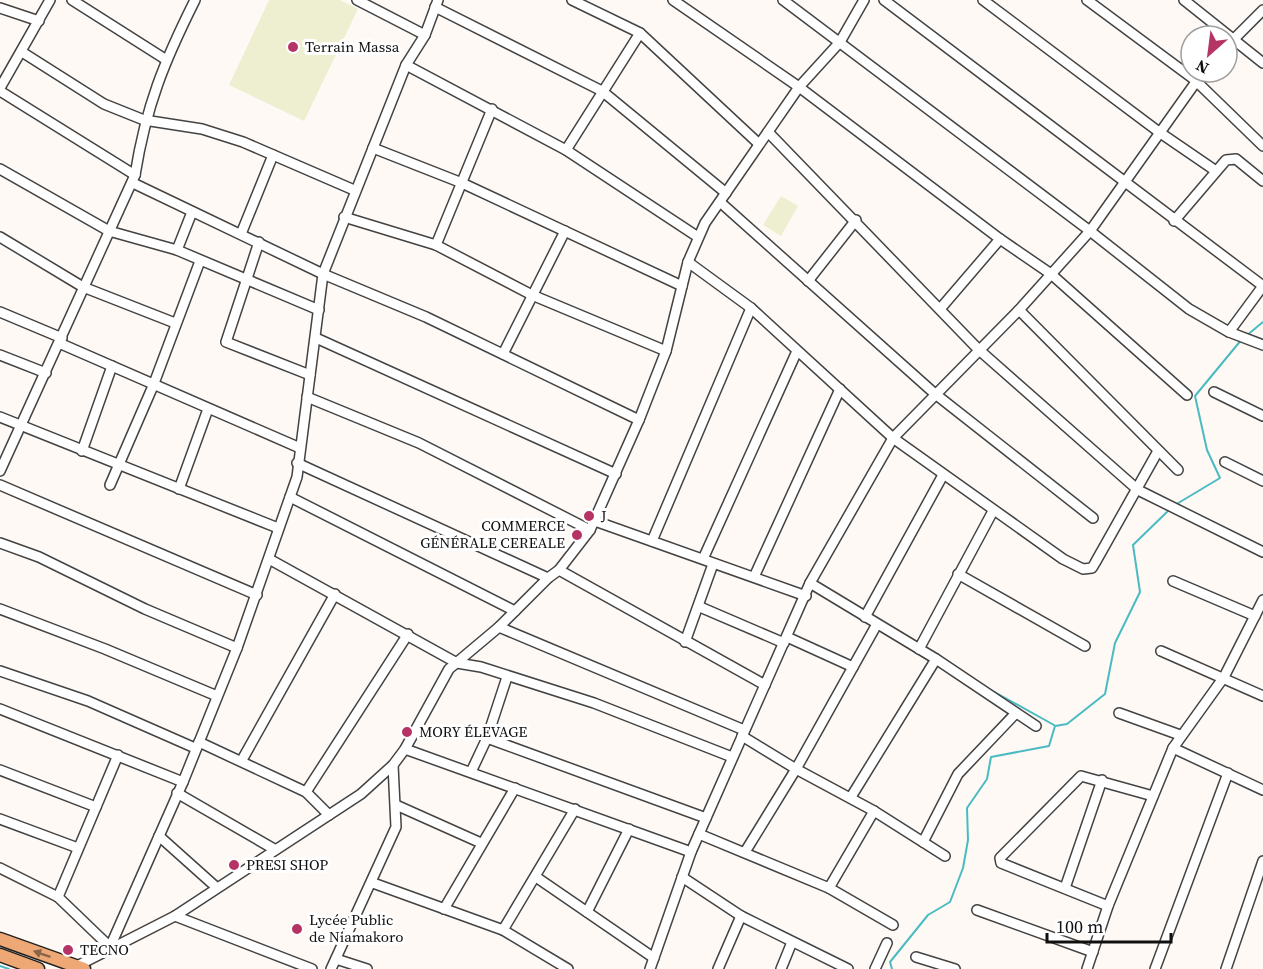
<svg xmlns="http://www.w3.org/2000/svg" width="1263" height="969" viewBox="0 0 1263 969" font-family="'Source Serif 4',serif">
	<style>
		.pitch { fill: #eeefd1 }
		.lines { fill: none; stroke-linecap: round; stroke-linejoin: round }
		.stream { stroke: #4abbc2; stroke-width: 2 }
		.minor-casing { stroke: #434343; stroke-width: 12 }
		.major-casing { stroke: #212121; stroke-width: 15 }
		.minor { stroke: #fff; stroke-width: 9 }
		.major { stroke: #eda875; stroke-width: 12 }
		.oneway { fill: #8a6448 }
		.poi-dot { fill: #b53365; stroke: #fff; stroke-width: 2 }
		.labels { text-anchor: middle; stroke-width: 6; stroke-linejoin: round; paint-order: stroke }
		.poi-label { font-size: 15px; fill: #101010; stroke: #fff; text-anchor: start }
	</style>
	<rect width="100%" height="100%" fill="#fef9f4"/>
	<g class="pitch">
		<path d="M269 0H340L358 9 304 121 229 85Z"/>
		<path d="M781 196 798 206 781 236 763 225Z"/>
	</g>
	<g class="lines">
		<g class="stream">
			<path d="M1246 336 1263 322"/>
			<path d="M1175 505 1220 478 1207 450 1195 396 1242 339"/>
			<path d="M980 684 1054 725"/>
			<path d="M0 966 9 969"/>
			<path d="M892 969 890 962 928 915 950 902 963 868 968 840 967 808 987 779 991 757 1049 746 1055 726 1067 724 1105 694 1115 643 1140 592 1133 545 1170 509"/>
		</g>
		<defs>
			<g id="minor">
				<path d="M72 0 165 59"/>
				<path d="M357 0 425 35"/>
				<path d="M572 0 640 33 759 144"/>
				<path d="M673 0 799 87 1000 239 1051 274 1187 395"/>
				<path d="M783 0 1090 231 1189 309 1229 332 1263 345"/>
				<path d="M884 0 1263 286 1229 332"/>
				<path d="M983 0 1159 132 1216 171"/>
				<path d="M1087 0 1195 80 1263 146"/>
				<path d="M1184 0 1263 63"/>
				<path d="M435 7 602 91 726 193"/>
				<path d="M0 8 39 21"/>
				<path d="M1227 46 1263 10"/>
				<path d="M22 52 104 104 144 120 202 129 243 142 354 190"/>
				<path d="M406 65 566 150 698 237"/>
				<path d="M0 88 50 0"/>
				<path d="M0 91 135 175 0 471"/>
				<path d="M768 132 978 349 1138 490 1263 552"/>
				<path d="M373 148 462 183 682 286"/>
				<path d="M566 150 640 33"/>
				<path d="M0 169 109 231 177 250 319 310"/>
				<path d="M135 175C146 106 164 62 195 0"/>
				<path d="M133 183 323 274 426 317 639 420"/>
				<path d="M720 202 934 393 1093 518"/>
				<path d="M344 217 436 245 532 295 666 351"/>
				<path d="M1174 221 1226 160 1236 159 1263 181"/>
				<path d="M241 234 273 155"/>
				<path d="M0 237 83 287 175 323"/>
				<path d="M259 242 226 342 310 375"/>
				<path d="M436 245 492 109"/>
				<path d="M177 250 192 212"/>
				<path d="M688 262 751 308 893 438 1063 559 1083 569 1092 568 1095 563 1158 451"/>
				<path d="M808 281 856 220"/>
				<path d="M940 309 1000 239"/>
				<path d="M1019 310 1178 470"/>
				<path d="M0 312 62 338"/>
				<path d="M316 338 616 474"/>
				<path d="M59 343 300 448"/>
				<path d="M503 354 565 231"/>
				<path d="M0 355 46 373"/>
				<path d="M1214 392 1263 416"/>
				<path d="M307 397 419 443 590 530"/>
				<path d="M0 417 278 528"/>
				<path d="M82 451 112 366"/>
				<path d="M1225 462 1263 481"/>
				<path d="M297 463 548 578"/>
				<path d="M0 485 257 595"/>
				<path d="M110 485 153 386 200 261"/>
				<path d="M179 489 208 409"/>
				<path d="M290 497 515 611"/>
				<path d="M595 521 806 596"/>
				<path d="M652 541 751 308"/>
				<path d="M0 543 39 557 145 609 237 648"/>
				<path d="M269 559 457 663 481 667 594 703 732 757"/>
				<path d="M703 559 797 351"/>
				<path d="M559 570 765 685"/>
				<path d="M958 574 1085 646"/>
				<path d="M754 577 840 389"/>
				<path d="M1173 581 1255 616"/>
				<path d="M810 583 936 659 1036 726"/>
				<path d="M700 607 784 643"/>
				<path d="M0 609 105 649 217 696"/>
				<path d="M865 617 943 475"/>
				<path d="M499 627 744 730"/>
				<path d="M787 637 853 667"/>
				<path d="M685 642 713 564"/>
				<path d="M919 649 993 511"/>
				<path d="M1161 651 1263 696"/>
				<path d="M0 671 88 701 195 748"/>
				<path d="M0 709 183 782"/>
				<path d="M1119 713 1180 735"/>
				<path d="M742 736 796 769 874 811 945 856"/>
				<path d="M487 738 706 818"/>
				<path d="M199 742 306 792 329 815"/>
				<path d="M1173 748 1224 677 1263 600"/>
				<path d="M405 749 691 852"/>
				<path d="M242 760 335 594"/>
				<path d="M0 770 96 807"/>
				<path d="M471 772 487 738 507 677"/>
				<path d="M306 792 408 634"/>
				<path d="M177 793 274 849"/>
				<path d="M851 797 936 659"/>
				<path d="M396 805 481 843"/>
				<path d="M0 819 78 848"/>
				<path d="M699 834 829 888 893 925"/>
				<path d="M159 836 216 887"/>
				<path d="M923 842 958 774 1016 713"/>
				<path d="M745 852 796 769 877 624"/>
				<path d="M0 868 58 897 110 947 183 782 237 648 297 477 323 274 406 65 425 35 438 0"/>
				<path d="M536 877 654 958"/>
				<path d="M682 877 741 916 848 969"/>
				<path d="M373 883 503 930 568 969"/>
				<path d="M829 888 874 811"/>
				<path d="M1065 888 1102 780"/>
				<path d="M58 897 118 755"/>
				<path d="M1108 906 1001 863 1000 858 1081 776 1153 796"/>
				<path d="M444 909 515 788"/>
				<path d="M977 910 1093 952"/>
				<path d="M587 912 629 829"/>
				<path d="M175 916 312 969"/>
				<path d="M503 930 575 809"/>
				<path d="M916 957 955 969"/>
				<path d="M336 959 367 969"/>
				<path d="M73 968 175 916 361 794 393 765 405 749 449 669 499 627 548 578 559 570 590 530 639 420 666 351 688 262 705 223 799 87 840 42 864 0"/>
				<path d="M331 969 396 827 393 765"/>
				<path d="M650 969 691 852 810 583 893 438 1019 310 1090 231 1203 72"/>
				<path d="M718 969 741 916"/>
				<path d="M781 969 792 942"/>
				<path d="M875 969 887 943"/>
				<path d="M1087 969 1108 906 1173 748 1263 790"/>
				<path d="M1155 969 1228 773"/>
				<path d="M1226 969 1263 861"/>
			</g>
			<g id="major">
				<path d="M0 939 84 969"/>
				<path d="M0 955 38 969"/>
			</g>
		</defs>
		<use href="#minor" class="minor-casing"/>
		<use href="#major" class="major-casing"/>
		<use href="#minor" class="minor"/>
		<use href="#major" class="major"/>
	</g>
	<defs><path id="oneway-solid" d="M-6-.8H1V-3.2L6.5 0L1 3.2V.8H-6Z" transform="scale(1.5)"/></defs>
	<use class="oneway" href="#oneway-solid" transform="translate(42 954) rotate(-161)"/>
	<g class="poi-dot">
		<circle cx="293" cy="47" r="6"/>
		<circle cx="589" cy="516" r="6"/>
		<circle cx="577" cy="535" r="6"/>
		<circle cx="407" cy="732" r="6"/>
		<circle cx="234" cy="865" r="6"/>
		<circle cx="297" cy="929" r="6"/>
		<circle cx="68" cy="950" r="6"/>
	</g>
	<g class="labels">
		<g class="poi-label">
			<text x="305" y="52">Terrain Massa</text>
			<text x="601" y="521">J</text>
			<text x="565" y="531" text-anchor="end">COMMERCE<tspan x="565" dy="17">GÉNÉRALE CEREALE</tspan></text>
			<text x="419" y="737">MORY ÉLEVAGE</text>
			<text x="246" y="870">PRESI SHOP</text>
			<text x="309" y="925">Lycée Public<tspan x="309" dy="17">de Niamakoro</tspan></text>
			<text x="80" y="955">TECNO</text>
		</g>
	</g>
	<g transform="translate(1209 54) rotate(208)"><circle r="28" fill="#ffffff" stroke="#9f9f9f" stroke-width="1.5"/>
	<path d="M0-4.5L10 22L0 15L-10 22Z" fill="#b53365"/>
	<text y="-9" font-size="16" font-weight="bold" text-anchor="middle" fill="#101010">N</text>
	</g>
	<path d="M1047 933v9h124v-9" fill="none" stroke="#101010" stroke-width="3"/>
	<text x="1056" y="933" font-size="18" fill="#101010" stroke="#ffffff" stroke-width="4.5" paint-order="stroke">100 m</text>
</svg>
